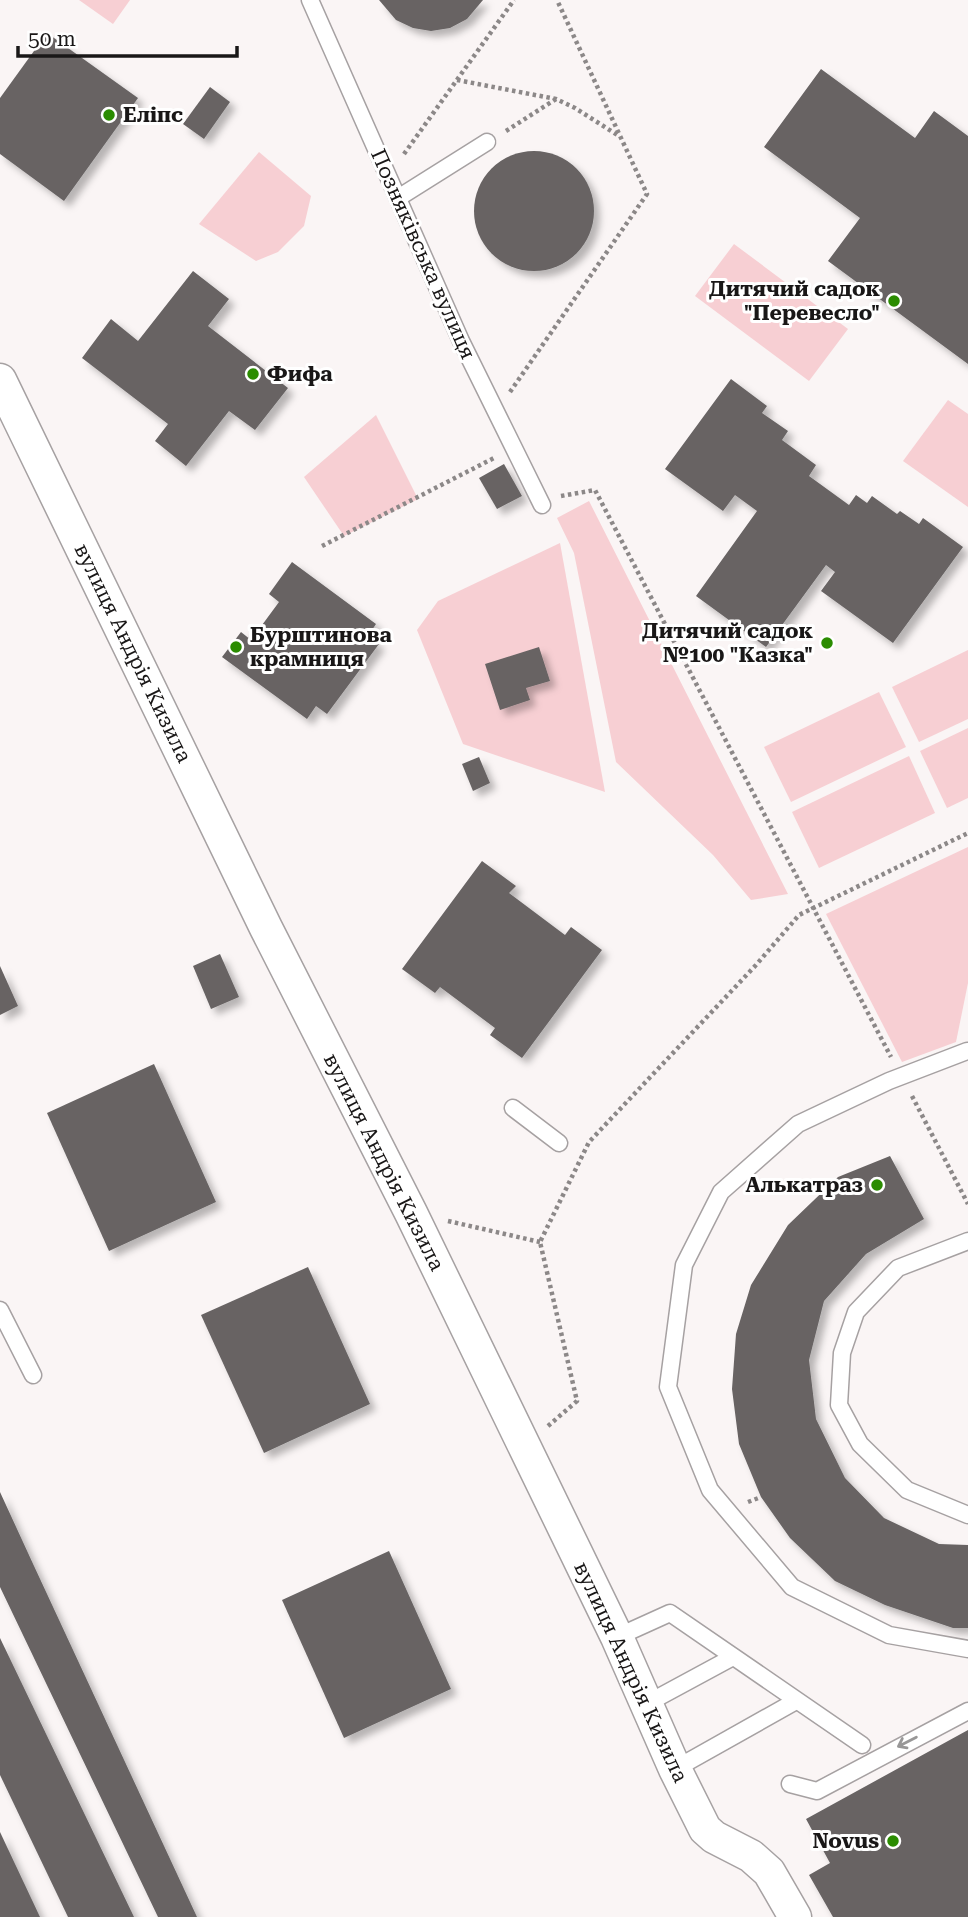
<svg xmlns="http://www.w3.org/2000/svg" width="968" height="1917" viewBox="0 0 968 1917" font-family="'Roboto Serif',serif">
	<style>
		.green { fill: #f7cfd3 }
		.building { fill: #676363; filter: url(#shadow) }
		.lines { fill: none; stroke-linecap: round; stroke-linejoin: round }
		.service-casing { stroke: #a6a1a2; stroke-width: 19 }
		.minor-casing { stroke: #a6a1a2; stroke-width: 35 }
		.path { stroke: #8c8888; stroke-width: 4.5; stroke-dasharray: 3.5 3.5; stroke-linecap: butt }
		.service { stroke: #fff; stroke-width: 16 }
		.minor { stroke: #fff; stroke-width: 32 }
		.oneway { stroke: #989797 }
		.poi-dot { fill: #2b8c01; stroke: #fff; stroke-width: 2.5 }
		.labels { text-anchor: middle; stroke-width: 6; stroke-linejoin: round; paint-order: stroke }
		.poi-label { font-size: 21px; font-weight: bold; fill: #191717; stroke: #fff; text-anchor: end }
		.street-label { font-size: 21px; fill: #191717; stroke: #fff }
	</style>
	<defs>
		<filter id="shadow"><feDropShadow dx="6" dy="6" stdDeviation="3.5" flood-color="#0004"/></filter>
	</defs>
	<rect width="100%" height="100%" fill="#faf5f5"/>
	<g class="green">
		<path d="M79 0H130L113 24Z"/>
		<path d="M259 152 311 196 304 226 278 252 256 261 199 224Z"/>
		<path d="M734 244 848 329 809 381 695 296Z"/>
		<path d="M948 400 968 414V507L903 461Z"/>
		<path d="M376 415 418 499 344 536 304 477Z"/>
		<path d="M589 501 788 894 751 900 713 855 616 762 574 553 557 518Z"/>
		<path d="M560 543 605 792 463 744 417 630 438 601Z"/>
		<path d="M968 650V719L919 742 892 687Z"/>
		<path d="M879 692 906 747 791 802 764 747Z"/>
		<path d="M968 728V798L947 808 920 751Z"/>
		<path d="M909 756 935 813 819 868 792 812Z"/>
		<path d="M968 847V983L956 1042 902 1062 826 914Z"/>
	</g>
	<g class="building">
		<path d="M379 0H483L467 19 450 28 431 31 413 28 396 20Z"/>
		<path d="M47 33 138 98 64 201 0 154V98Z"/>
		<path d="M821 69 915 138 934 111 968 136V364L828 261 860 218 764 147Z"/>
		<path d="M210 87 230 102 204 139 183 124Z"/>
		<circle cx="534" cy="211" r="60"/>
		<path d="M193 271 229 299 208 326 288 388 255 430 229 411 186 466 155 441 168 424 82 358 111 319 138 341Z"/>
		<path d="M731 379 767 406 762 413 788 431 782 440 816 465 809 476 849 505 856 495 867 503 872 496 897 514 900 511 919 524 923 518 963 547 893 643 821 591 835 572 826 565 766 647 696 596 757 511 735 495 723 511 665 469Z"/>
		<path d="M504 464 522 496 497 509 479 478Z"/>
		<path d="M292 562 376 624 368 636 379 644 327 714 316 706 307 719 222 657 241 632 251 640 279 602 269 594Z"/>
		<path d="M539 647 550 681 526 688 530 700 500 710 485 664Z"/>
		<path d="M479 757 490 783 473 791 462 764Z"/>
		<path d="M482 861 516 886 509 893 565 935 571 927 602 950 522 1058 490 1035 495 1028 440 987 435 993 402 969Z"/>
		<path d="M220 954 239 997 211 1009 193 966Z"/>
		<path d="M0 966 18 1006 0 1015Z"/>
		<path d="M154 1064 216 1202 109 1251 47 1113Z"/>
		<path d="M890 1156 924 1219 866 1254 824 1301 809 1360 816 1419 845 1478 884 1518 939 1544 968 1545V1628H953L885 1605 835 1581 790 1538 761 1497 739 1444 732 1389 736 1334 751 1285 788 1225 838 1177Z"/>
		<path d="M308 1267 370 1404 264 1453 201 1315Z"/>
		<path d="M0 1492 34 1566 197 1917H158L0 1587Z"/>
		<path d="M389 1551 451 1689 344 1738 282 1600Z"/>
		<path d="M0 1638 134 1917H68L0 1775Z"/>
		<path d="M968 1730V1917H833L809 1875 830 1863 806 1819Z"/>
		<path d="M0 1832 40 1917H0Z"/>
	</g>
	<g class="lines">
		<defs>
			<g id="service">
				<path d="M310 0 461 341 542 505"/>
				<path d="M398 198 487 142"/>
				<path d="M967 1051 889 1081 798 1124 721 1192 684 1265 668 1387 710 1490 792 1587 889 1635 968 1649"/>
				<path d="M513 1108 559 1143"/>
				<path d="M968 1241 898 1268 856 1312 842 1353 839 1405 860 1444 907 1490 968 1515"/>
				<path d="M0 1310 33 1375"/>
				<path d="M617 1637 670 1613 862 1745"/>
				<path d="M646 1704 733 1657"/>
				<path d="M675 1769 796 1701"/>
				<path d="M790 1784 817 1791 968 1711"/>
			</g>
			<path id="minor" d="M0 380 266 928 411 1213 617 1637 675 1769 705 1829 714 1837 751 1856 769 1872 795 1917"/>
		</defs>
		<use href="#service" class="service-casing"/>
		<use href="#minor" class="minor-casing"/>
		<g class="path">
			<path d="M457 80 556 99 575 108 619 136"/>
			<path d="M506 131 556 99"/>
			<path d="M404 154 514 0"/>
			<path d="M510 392 647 194 557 0"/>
			<path d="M561 496 595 490 891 1057"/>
			<path d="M322 546 494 458"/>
			<path d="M912 1096 968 1204"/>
			<path d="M448 1221 540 1242"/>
			<path d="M548 1426 577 1401 540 1242 589 1142 756 965 799 915 968 833"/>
			<path d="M748 1502 761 1497"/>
		</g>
		<use href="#service" class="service"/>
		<use href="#minor" class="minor"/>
	</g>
	<defs><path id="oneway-shaft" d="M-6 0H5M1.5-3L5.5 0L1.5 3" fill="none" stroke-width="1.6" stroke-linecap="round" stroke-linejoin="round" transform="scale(1.75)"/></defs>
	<use class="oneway" href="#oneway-shaft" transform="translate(907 1742) rotate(153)"/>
	<g class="poi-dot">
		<circle cx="109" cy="115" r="7"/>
		<circle cx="894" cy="301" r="7"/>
		<circle cx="253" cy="374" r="7"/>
		<circle cx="827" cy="643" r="7"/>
		<circle cx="236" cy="647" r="7"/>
		<circle cx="877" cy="1185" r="7"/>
		<circle cx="893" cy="1841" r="7"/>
	</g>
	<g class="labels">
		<g class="poi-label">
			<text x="123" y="122" text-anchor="start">Еліпс</text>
			<text x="880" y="296">Дитячий садок<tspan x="880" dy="24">"Перевесло"</tspan></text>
			<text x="267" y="381" text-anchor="start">Фифа</text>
			<text x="813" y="638">Дитячий садок<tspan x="813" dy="24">№100 "Казка"</tspan></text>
			<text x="250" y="642" text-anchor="start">Бурштинова<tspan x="250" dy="24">крамниця</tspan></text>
			<text x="863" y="1192">Алькатраз</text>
			<text x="879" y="1848">Novus</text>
		</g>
		<g class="street-label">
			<text transform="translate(423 254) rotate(66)" y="7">Позняківська вулиця</text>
			<text transform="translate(133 653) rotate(64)" y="7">вулиця Андрія Кизила</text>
			<text transform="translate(384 1162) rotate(63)" y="7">вулиця Андрія Кизила</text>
			<text transform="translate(631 1672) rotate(65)" y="7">вулиця Андрія Кизила</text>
		</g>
	</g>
	<path d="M18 46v10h219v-10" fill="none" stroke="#191717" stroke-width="3.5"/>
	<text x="28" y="46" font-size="21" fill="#191717" stroke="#ffffff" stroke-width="5" paint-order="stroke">50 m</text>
</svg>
